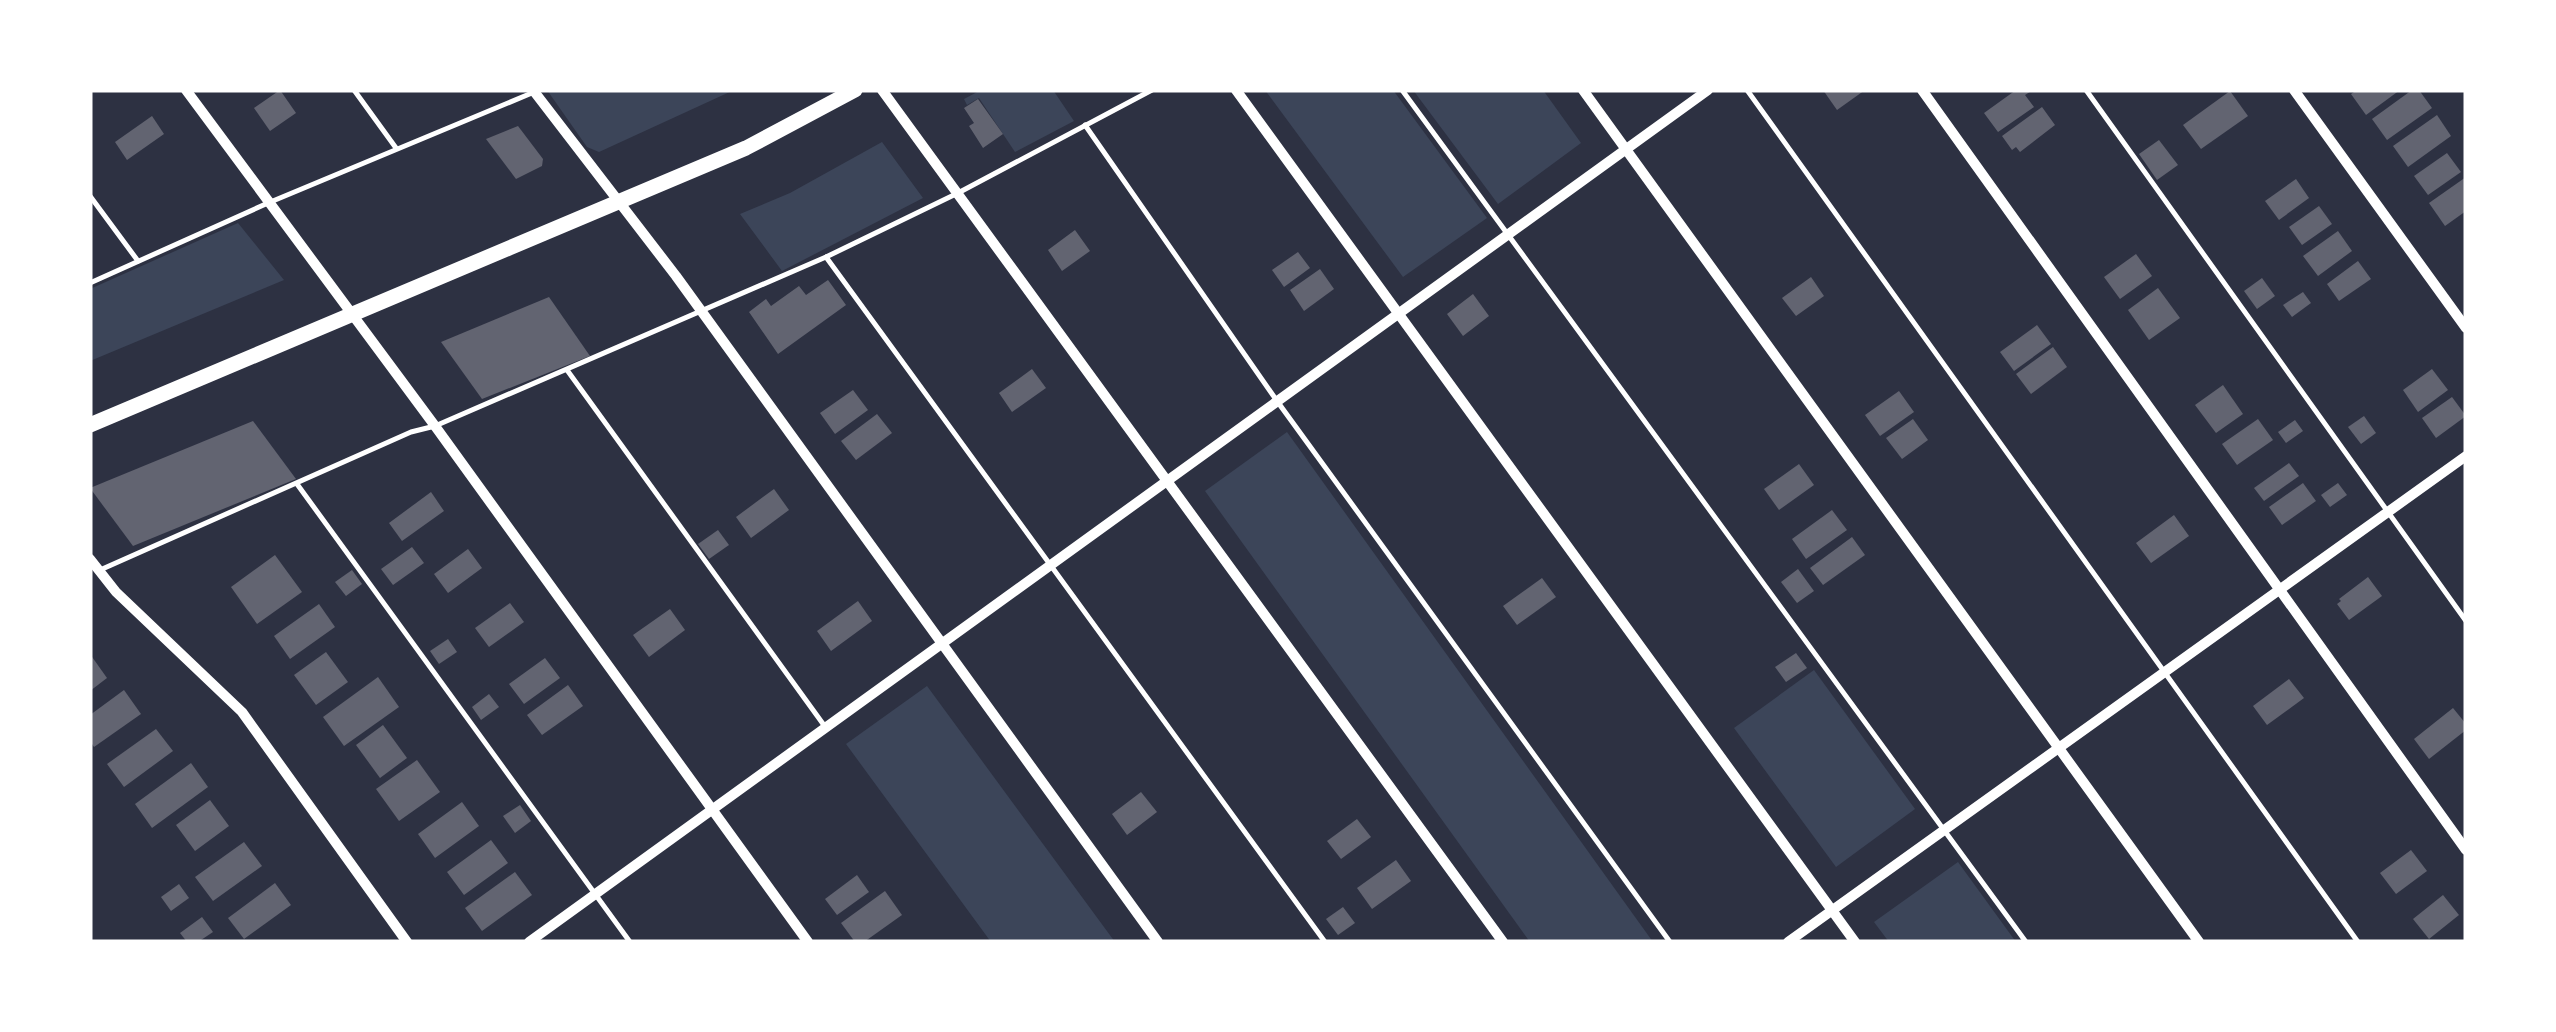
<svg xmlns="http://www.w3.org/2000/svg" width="2556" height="1032" viewBox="0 0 2556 1032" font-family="'Archivo Narrow',sans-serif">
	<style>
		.green { fill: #3c4559 }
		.building { fill: #626471 }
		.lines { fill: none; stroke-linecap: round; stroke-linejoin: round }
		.service { stroke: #fff; stroke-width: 5 }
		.minor { stroke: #fff; stroke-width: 10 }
		.secondary { stroke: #fff; stroke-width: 15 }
	</style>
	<rect width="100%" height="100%" fill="#2d3142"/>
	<g class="green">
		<path d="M547 90H734L599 152 587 147Z"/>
		<path d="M981 90H1053L1074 121 1015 152 979 98 967 105 964 99Z"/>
		<path d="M1265 90H1393L1487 218 1403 277Z"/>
		<path d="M1413 90H1543L1581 143 1498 204Z"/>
		<path d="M882 142 923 198 782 271 740 214 790 193Z"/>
		<path d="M238 223 284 280 90 361V289Z"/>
		<path d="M1287 432 1653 942H1530L1205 491Z"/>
		<path d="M1814 670 1915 809 1836 867 1734 728Z"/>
		<path d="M927 686 1115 942H991L846 744Z"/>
		<path d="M1958 862 2016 942H1889L1874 922Z"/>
	</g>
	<g class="building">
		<path d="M280 90 296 113 270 131 254 108Z"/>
		<path d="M1823 90H1865L1837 110Z"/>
		<path d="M2016 90H2033L2025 95 2034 107 1998 132 1984 113Z"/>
		<path d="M2357 90H2400L2366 115 2351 94Z"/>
		<path d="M2412 90H2419L2432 108 2387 140 2372 119Z"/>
		<path d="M2230 91 2248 116 2201 149 2183 125Z"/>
		<path d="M978 99 1003 134 983 148 969 126 974 123 964 108Z"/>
		<path d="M2042 107 2055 125 2020 152 2016 147 2012 150 2002 136Z"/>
		<path d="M2437 115 2451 136 2408 167 2393 146Z"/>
		<path d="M152 116 164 134 127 160 115 142Z"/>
		<path d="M518 126 543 159 542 166 516 179 486 139Z"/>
		<path d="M2159 140 2178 165 2157 180 2139 154Z"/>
		<path d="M2447 153 2461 172 2428 195 2414 176Z"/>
		<path d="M2466 177V211L2445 226 2429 203Z"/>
		<path d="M2296 179 2309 198 2279 220 2265 201Z"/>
		<path d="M2319 206 2332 224 2302 245 2289 227Z"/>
		<path d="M1075 230 1090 251 1062 271 1048 250Z"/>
		<path d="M2338 231 2352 251 2318 276 2303 256Z"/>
		<path d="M1298 252 1310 268 1284 287 1272 270Z"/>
		<path d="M2136 254 2152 276 2120 299 2104 277Z"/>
		<path d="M2358 261 2371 279 2339 301 2327 284Z"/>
		<path d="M1320 269 1334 289 1304 311 1290 290Z"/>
		<path d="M1811 277 1824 296 1796 316 1782 298Z"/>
		<path d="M2262 278 2275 296 2257 309 2244 291Z"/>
		<path d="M828 280 846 305 778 354 749 312 766 299 771 306 799 286 806 295Z"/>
		<path d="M2158 288 2180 318 2149 340 2128 310Z"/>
		<path d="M2303 292 2311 303 2292 317 2283 305Z"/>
		<path d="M1473 294 1489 316 1463 336 1447 314Z"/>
		<path d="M549 297 590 356 482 399 441 342Z"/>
		<path d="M2037 325 2051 344 2014 371 2000 352Z"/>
		<path d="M2053 347 2067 367 2031 394 2016 374Z"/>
		<path d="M1032 369 1046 388 1012 412 999 393Z"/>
		<path d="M2432 369 2448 390 2418 412 2403 390Z"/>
		<path d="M2223 385 2243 414 2216 433 2195 405Z"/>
		<path d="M853 390 868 410 835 434 820 413Z"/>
		<path d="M1899 391 1914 412 1880 436 1865 415Z"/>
		<path d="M2452 397 2466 416 2436 438 2422 418Z"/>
		<path d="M877 414 892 433 856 460 841 441Z"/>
		<path d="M2364 416 2376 433 2361 444 2348 427Z"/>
		<path d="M1913 419 1928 440 1902 459 1886 438Z"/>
		<path d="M2258 419 2273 440 2237 465 2222 444Z"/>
		<path d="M2295 420 2303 431 2286 443 2278 432Z"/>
		<path d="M253 421 296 479 133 546 90 488Z"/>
		<path d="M2289 463 2299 476 2264 501 2254 488Z"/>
		<path d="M1799 464 1814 485 1779 510 1764 489Z"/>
		<path d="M2303 483 2316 501 2282 525 2269 507Z"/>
		<path d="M2338 483 2347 495 2330 507 2321 495Z"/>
		<path d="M774 489 789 510 751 538 736 517Z"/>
		<path d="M431 492 444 511 402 541 389 523Z"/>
		<path d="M1832 510 1847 530 1806 559 1792 539Z"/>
		<path d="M2174 515 2189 536 2151 563 2136 543Z"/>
		<path d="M718 530 729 545 709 559 698 544Z"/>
		<path d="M1852 537 1865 555 1823 585 1810 568Z"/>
		<path d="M412 547 424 563 393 585 381 569Z"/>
		<path d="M468 549 482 568 448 593 434 574Z"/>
		<path d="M275 555 302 592 257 624 231 587Z"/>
		<path d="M1798 569 1814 591 1797 603 1781 582Z"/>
		<path d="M352 570 362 584 346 596 335 582Z"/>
		<path d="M2368 577 2382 596 2349 620 2337 604 2341 601 2339 599Z"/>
		<path d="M1542 578 1556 597 1517 625 1503 606Z"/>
		<path d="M858 601 872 621 831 651 817 631Z"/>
		<path d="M510 603 524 622 489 647 475 628Z"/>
		<path d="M319 604 335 627 290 659 274 636Z"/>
		<path d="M670 609 685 630 649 657 633 635Z"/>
		<path d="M448 639 457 652 439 664 430 651Z"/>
		<path d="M326 652 348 682 316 705 294 675Z"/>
		<path d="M1796 653 1807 668 1786 682 1775 667Z"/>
		<path d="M90 654 107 678 90 691Z"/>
		<path d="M545 658 560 678 524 704 509 684Z"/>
		<path d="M378 677 399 707 344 746 323 717Z"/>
		<path d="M2289 679 2304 698 2267 725 2253 706Z"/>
		<path d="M568 685 583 706 542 735 527 715Z"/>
		<path d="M124 690 141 714 94 747 90 741V715Z"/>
		<path d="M489 694 499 707 481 720 472 707Z"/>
		<path d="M2453 708 2466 724V730L2429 759 2414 739Z"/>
		<path d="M383 725 407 758 380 778 356 745Z"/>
		<path d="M156 729 173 751 124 787 107 764Z"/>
		<path d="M417 760 440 792 399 821 376 789Z"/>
		<path d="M191 763 208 787 152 828 135 804Z"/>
		<path d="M1141 792 1157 812 1127 835 1112 814Z"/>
		<path d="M210 800 229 826 195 851 176 825Z"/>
		<path d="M462 802 479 826 435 858 418 834Z"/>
		<path d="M520 805 531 821 515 833 503 816Z"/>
		<path d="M1357 819 1371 837 1341 859 1327 841Z"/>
		<path d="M491 840 508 863 464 895 447 872Z"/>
		<path d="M244 842 262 866 213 901 195 877Z"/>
		<path d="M2411 850 2427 871 2396 894 2380 873Z"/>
		<path d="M1396 860 1411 881 1372 909 1357 888Z"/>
		<path d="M515 872 532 895 482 931 465 908Z"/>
		<path d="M857 875 869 892 837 915 825 899Z"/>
		<path d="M275 883 291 905 244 939 228 918Z"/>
		<path d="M179 884 189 898 171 911 161 897Z"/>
		<path d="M885 891 902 915 864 942H855L841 923Z"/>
		<path d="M2443 895 2459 915 2429 939 2413 919Z"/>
		<path d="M1343 907 1355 923 1338 935 1326 919Z"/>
		<path d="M202 917 213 932 198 942H187L180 933Z"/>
	</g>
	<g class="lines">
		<g class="service">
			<path d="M354 90 396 148"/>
			<path d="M1402 90 2026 942"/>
			<path d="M1747 90 2358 942"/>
			<path d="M2086 90 2466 621"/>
			<path d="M1085 125 1277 401 1670 942"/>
			<path d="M90 196 138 261"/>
			<path d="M826 257 1325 942"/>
			<path d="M90 283 268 203 539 90"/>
			<path d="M567 370 826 728"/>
			<path d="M297 484 630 942"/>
			<path d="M100 570 411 432 435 426 826 257 958 193 1152 90"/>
		</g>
		<g class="minor">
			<path d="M186 90 435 426 808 942"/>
			<path d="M533 90 676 276 1158 942"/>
			<path d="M882 90 1503 942"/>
			<path d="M1236 90 1855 942"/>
			<path d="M1583 90 2199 942"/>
			<path d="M1922 90 2466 850"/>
			<path d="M2294 90 2466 328"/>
			<path d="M90 559 116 592 242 712 407 942"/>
			<path d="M529 942 1708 90"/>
			<path d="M1788 942 2466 456"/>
		</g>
		<path class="secondary" d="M90 425 746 148 855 90"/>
	</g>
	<rect width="2556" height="1032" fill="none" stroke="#ffffff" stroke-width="185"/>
</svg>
